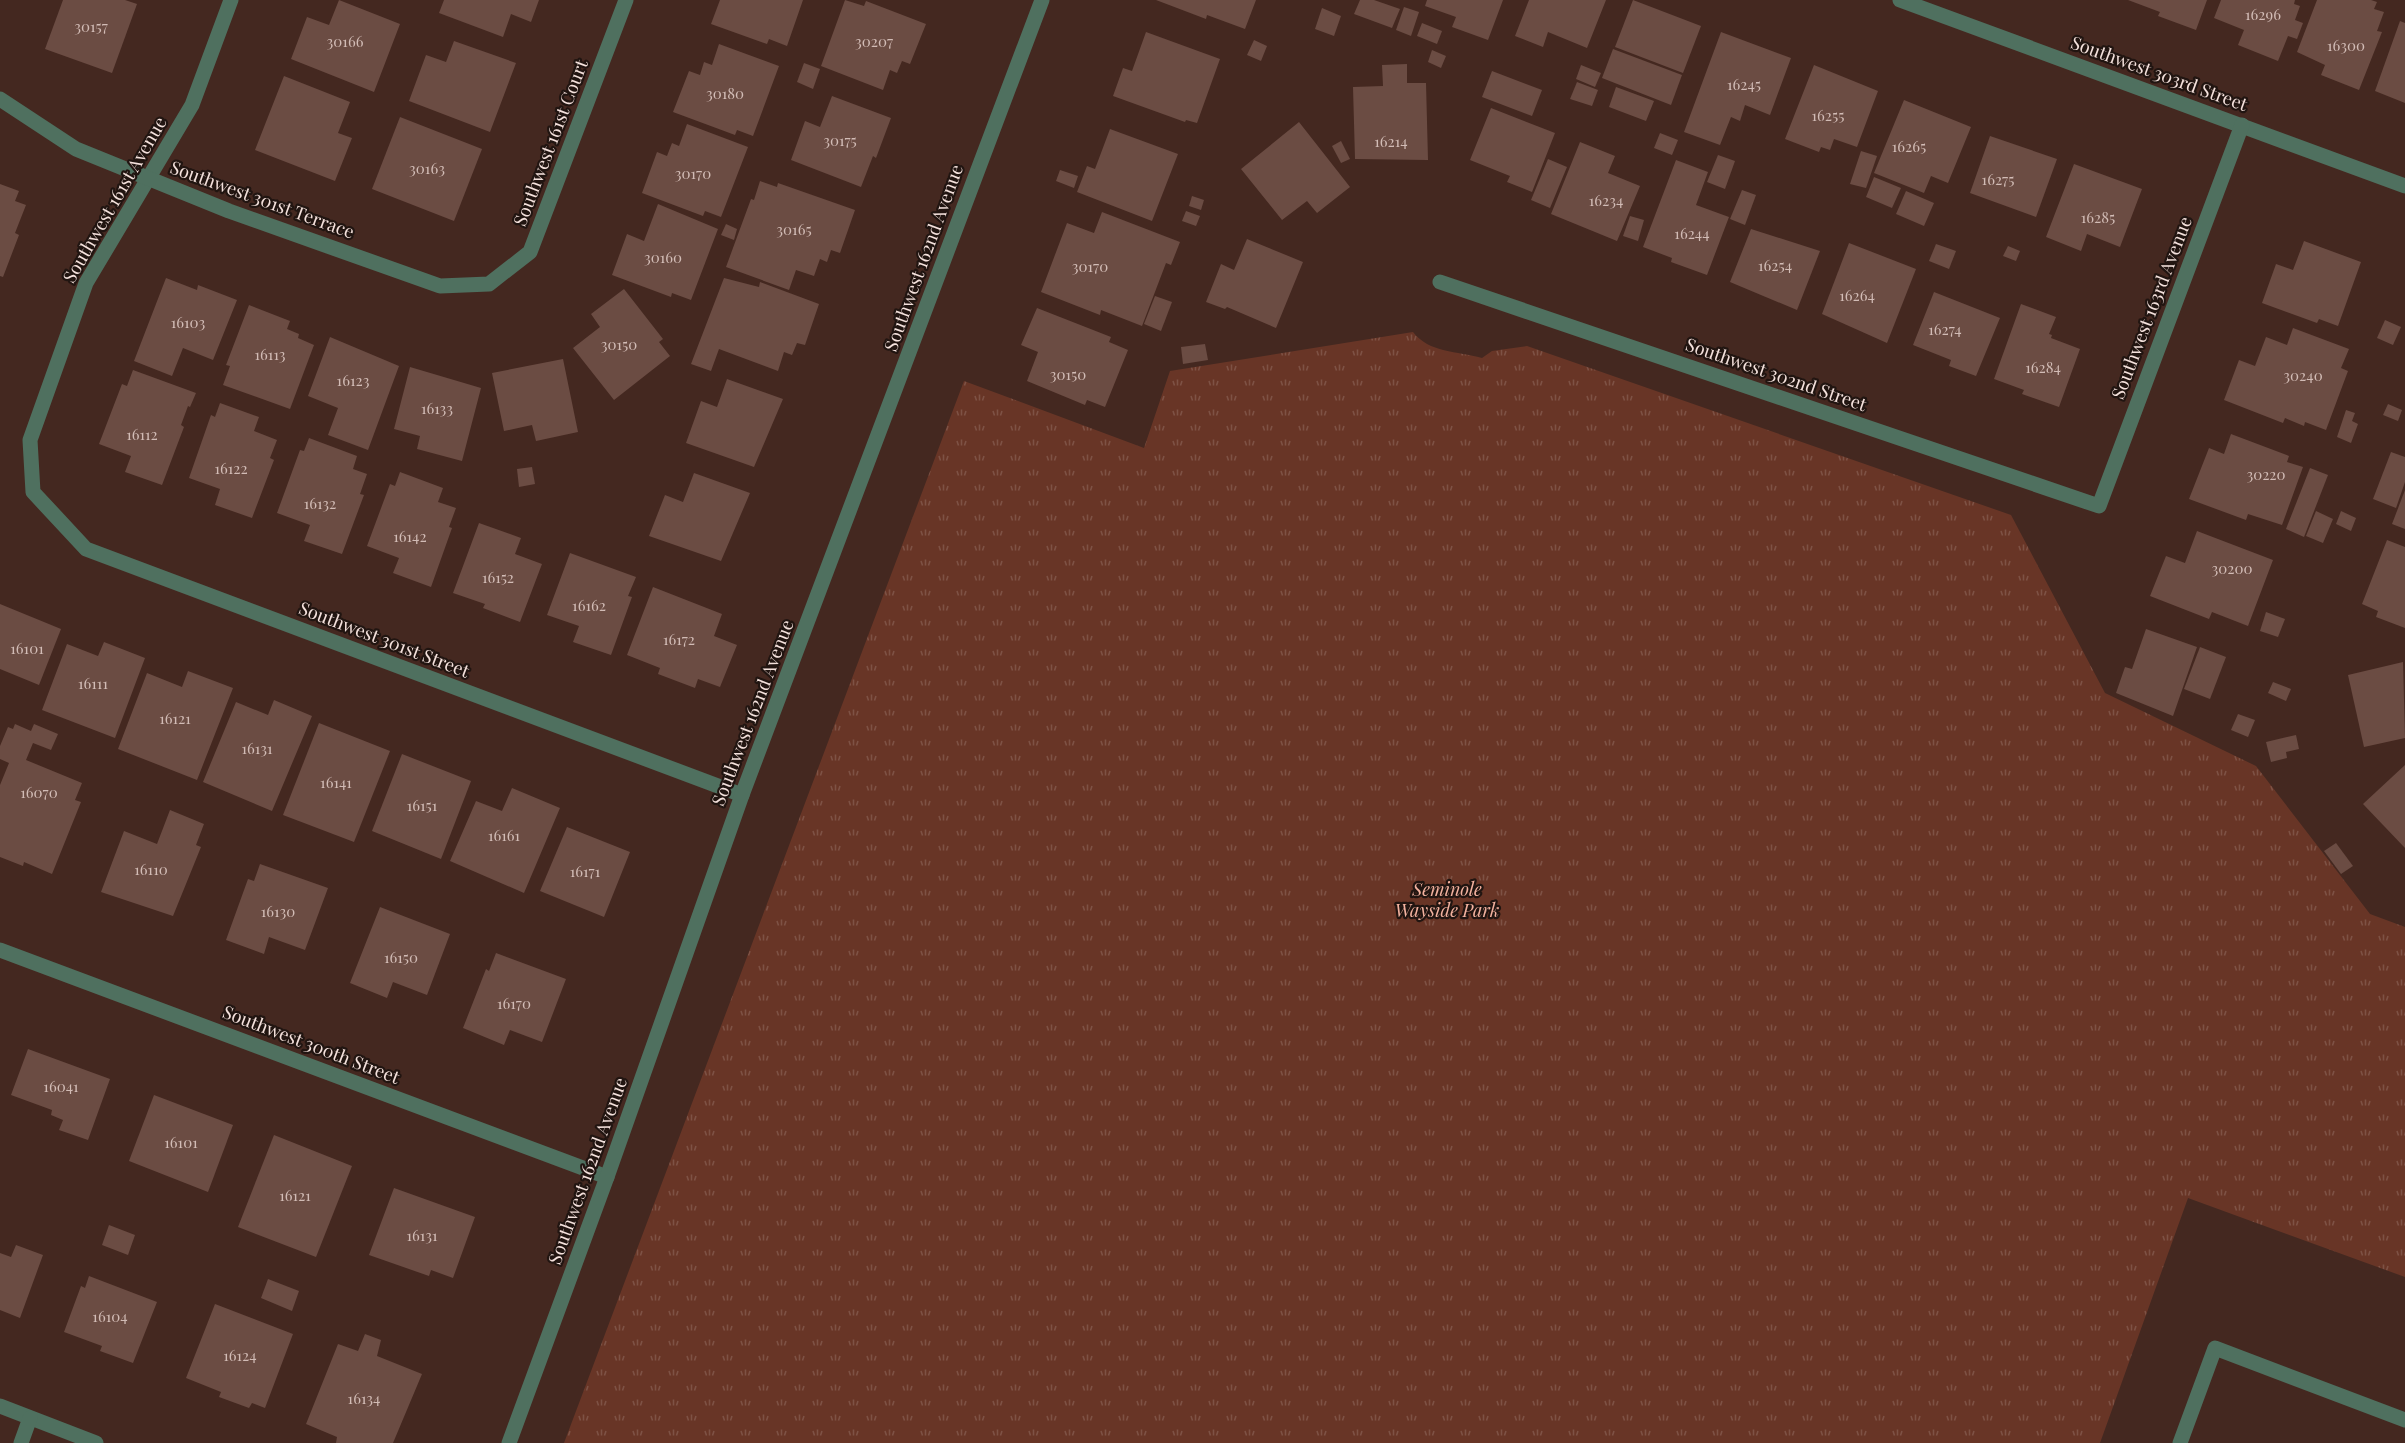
<svg xmlns="http://www.w3.org/2000/svg" width="2405" height="1443" viewBox="0 0 2405 1443" font-family="'Playfair Display',serif">
	<style>
		.grass { fill: url(#grass-tufts) }
		.building { fill: #6b4c43 }
		.lines { fill: none; stroke-linecap: round; stroke-linejoin: round }
		.service { stroke: #4f705f; stroke-width: 15 }
		.minor { stroke: #4f705f; stroke-width: 15 }
		.tertiary { stroke: #4f705f; stroke-width: 15 }
		.labels { text-anchor: middle; stroke-width: 4.5; stroke-linejoin: round; paint-order: stroke }
		.number-label { font-size: 15px; fill: #d2bcb6 }
		.street-label { font-size: 18px; fill: #f4e1dc; stroke: #211511 }
		.park-label { font-size: 18px; font-style: italic; fill: #f3b29f; stroke: #211511 }
	</style>
	<defs>
		<pattern id="grass-tufts" width="24" height="20" patternUnits="userSpaceOnUse" patternTransform="scale(1.5)"><rect width="24" height="20" fill="#683526"/><path d="M3 7l-1-3M5 7V3M7 7l1-3M15 17l-1-3M17 17v-4M19 17l1-3" fill="none" stroke="#7e5245"/></pattern>
	</defs>
	<rect width="100%" height="100%" fill="#442820"/>
	<path class="grass" d="M1413 332C1429 353 1457 351 1482 358L1492 351 1527 346 2011 515 2105 693 2256 766 2370 914 2405 927V1277L2188 1198 2100 1443H564L964 381 1144 448 1170 371Z"/>
	<g class="building">
		<path d="M63 0H125L137 4 112 73 45 49Z"/>
		<path d="M339 0 400 24 374 92 291 59 307 17 329 25Z"/>
		<path d="M444 0H539L531 22 511 14 503 37 439 13Z"/>
		<path d="M720 0H803L787 46 769 39 767 44 711 24Z"/>
		<path d="M845 0 864 6 866 1 926 24 910 64 902 61 897 73 890 70 883 90 821 66Z"/>
		<path d="M1156 0H1256L1245 29 1207 15 1206 19Z"/>
		<path d="M1360 0H1374L1400 9 1392 28 1354 14Z"/>
		<path d="M1427 0H1503L1488 40 1452 27 1456 17 1425 6Z"/>
		<path d="M1529 0H1606L1587 48 1548 32 1543 47 1515 36Z"/>
		<path d="M1633 0 1701 26 1683 73 1615 47Z"/>
		<path d="M2128 0H2207L2196 30 2158 16 2160 12Z"/>
		<path d="M2221 0H2295L2294 4 2300 6 2295 20 2303 23 2297 39 2288 36 2278 61 2238 45 2244 30 2214 18Z"/>
		<path d="M2317 0H2371L2377 2 2374 9 2384 12 2377 31 2382 32 2359 90 2321 75 2325 65 2297 52Z"/>
		<path d="M1404 7 1419 12 1411 36 1396 30Z"/>
		<path d="M1322 8 1341 16 1334 36 1315 29Z"/>
		<path d="M2400 21 2405 23V103L2375 91Z"/>
		<path d="M1422 23 1442 31 1437 44 1417 36Z"/>
		<path d="M1146 32 1220 59 1197 123 1186 120 1185 122 1113 96 1123 68 1132 71Z"/>
		<path d="M1721 32 1791 58 1770 115 1745 105 1740 121 1731 117 1720 145 1684 132Z"/>
		<path d="M1254 40 1267 46 1261 61 1247 55Z"/>
		<path d="M454 41 516 63 490 132 409 101 426 55 446 62Z"/>
		<path d="M719 44 779 66 753 136 737 130 735 135 673 112 689 71 700 75 704 62 712 65Z"/>
		<path d="M1613 49 1682 75 1671 105 1602 78Z"/>
		<path d="M1432 50 1446 56 1441 68 1428 62Z"/>
		<path d="M804 63 820 69 813 89 797 82Z"/>
		<path d="M1407 64V83H1426L1428 160 1355 159 1353 87 1383 86 1382 65Z"/>
		<path d="M1581 65 1601 73 1595 87 1576 79Z"/>
		<path d="M1814 65 1878 91 1857 147 1834 139 1830 150 1821 147 1819 152 1785 139Z"/>
		<path d="M1492 71 1542 90 1532 116 1482 97Z"/>
		<path d="M284 76 350 102 338 133 352 138 335 181 255 150Z"/>
		<path d="M1577 82 1598 90 1592 106 1570 99Z"/>
		<path d="M1616 87 1654 101 1646 121 1609 107Z"/>
		<path d="M832 96 891 118 876 158 873 156 861 187 791 160 805 121 820 127Z"/>
		<path d="M1904 100 1971 127 1948 183 1931 176 1924 193 1874 173Z"/>
		<path d="M1491 108 1555 133 1532 192 1507 182 1510 176 1470 160Z"/>
		<path d="M400 117 482 149 454 221 372 189Z"/>
		<path d="M1299 122 1350 187 1317 213 1307 201 1282 220 1241 169Z"/>
		<path d="M687 124 748 147 721 217 705 211 703 216 642 193 657 152 667 156 672 143 679 146Z"/>
		<path d="M1110 129 1178 154 1152 221 1077 192 1087 166 1095 169Z"/>
		<path d="M1660 133 1678 140 1672 155 1654 148Z"/>
		<path d="M1990 136 2057 159 2036 217 1970 193Z"/>
		<path d="M1341 141 1350 159 1341 163 1332 146Z"/>
		<path d="M1580 142 1615 156 1608 173 1640 186 1617 241 1551 214Z"/>
		<path d="M1861 151 1877 156 1866 188 1850 184Z"/>
		<path d="M1718 155 1735 161 1725 189 1707 182Z"/>
		<path d="M1548 159 1567 167 1550 208 1531 200Z"/>
		<path d="M1676 160 1708 172 1696 205 1729 217 1707 275 1671 262 1672 258 1643 247Z"/>
		<path d="M2074 164 2142 189 2120 247 2087 234 2081 251 2046 237Z"/>
		<path d="M1060 170 1078 176 1074 188 1056 181Z"/>
		<path d="M1874 177 1901 188 1892 208 1866 197Z"/>
		<path d="M760 181 777 187 778 183 855 210 840 253 831 250 827 262 820 259 814 276 796 270 789 290 726 267 751 199 754 200Z"/>
		<path d="M0 184 19 191 15 201 26 205 15 233 19 235 3 277 0 276Z"/>
		<path d="M1742 190 1756 195 1745 225 1730 219Z"/>
		<path d="M1906 191 1934 203 1924 226 1896 214Z"/>
		<path d="M1192 196 1204 200 1201 210 1189 206Z"/>
		<path d="M658 204 718 229 691 300 672 293 671 297 612 275 627 234 644 241Z"/>
		<path d="M1186 211 1200 216 1196 226 1182 221Z"/>
		<path d="M1102 212 1180 242 1171 265 1166 263 1142 326 1101 310 1100 315 1041 292 1067 223 1094 233Z"/>
		<path d="M1630 216 1644 220 1638 241 1623 236Z"/>
		<path d="M726 224 737 229 734 240 721 235Z"/>
		<path d="M1751 229 1820 251 1797 310 1730 282Z"/>
		<path d="M1247 239 1303 262 1276 328 1227 307 1225 309 1206 302 1221 264 1234 270Z"/>
		<path d="M2304 241 2361 262 2338 326 2319 319 2317 323 2262 303 2276 264 2293 270Z"/>
		<path d="M1849 243 1916 269 1887 343 1822 314Z"/>
		<path d="M1936 244 1956 251 1949 269 1929 261Z"/>
		<path d="M2008 246 2020 251 2016 261 2003 256Z"/>
		<path d="M166 278 197 290 198 285 237 300 213 360 183 348 172 376 134 361Z"/>
		<path d="M724 278 759 287 760 282 819 304 805 345 797 343 792 355 784 352 778 371 719 349 711 371 691 364Z"/>
		<path d="M624 289 663 339 659 342 670 356 614 400 573 348 600 327 591 314Z"/>
		<path d="M1934 292 2000 318 1976 376 1949 366 1951 360 1913 345Z"/>
		<path d="M1155 296 1172 302 1161 331 1144 324Z"/>
		<path d="M2021 304 2056 317 2049 334 2052 335 2051 338 2080 349 2059 407 2022 394 2024 390 1994 379Z"/>
		<path d="M249 305 290 321 287 329 299 334 298 338 314 345 290 409 223 385 230 366 226 365Z"/>
		<path d="M1037 308 1111 337 1109 342 1128 350 1105 407 1087 400 1085 405 1027 381 1038 352 1021 345Z"/>
		<path d="M2385 320 2401 327 2393 345 2377 338Z"/>
		<path d="M2293 328 2349 349 2341 368 2348 371 2326 430 2305 422 2304 426 2285 418 2283 423 2224 400 2239 360 2255 366 2266 337 2287 345Z"/>
		<path d="M330 337 399 366 368 450 328 435 338 408 308 396Z"/>
		<path d="M1205 344 1208 360 1183 364 1181 347Z"/>
		<path d="M563 359 578 432 536 441 532 425 504 431 492 373Z"/>
		<path d="M410 367 481 388 462 461 417 449 420 436 394 429Z"/>
		<path d="M133 370 196 393 190 407 188 406 181 425 184 427 162 485 125 472 131 456 99 444 122 384 127 386Z"/>
		<path d="M727 379 783 399 754 467 686 443 701 401 717 407Z"/>
		<path d="M220 403 259 417 254 431 277 440 270 458 274 460 252 518 215 505 220 489 189 478 211 415 215 417Z"/>
		<path d="M2388 404 2402 410 2398 421 2383 415Z"/>
		<path d="M2346 410 2355 413 2352 421 2358 424 2351 443 2337 437Z"/>
		<path d="M2231 434 2289 456 2287 462 2303 467 2282 525 2248 514 2246 520 2189 499 2209 448 2224 454Z"/>
		<path d="M309 438 357 456 353 469 367 474 360 494 364 495 342 554 304 541 310 525 277 513 300 450 304 451Z"/>
		<path d="M2391 452 2405 457V482L2396 508 2373 499Z"/>
		<path d="M532 467 535 484 519 487 517 469Z"/>
		<path d="M2310 468 2328 475 2304 537 2286 529Z"/>
		<path d="M400 472 443 488 438 502 456 508 449 527 452 528 431 587 393 573 399 558 367 546 390 484 395 486Z"/>
		<path d="M694 473 750 493 721 561 649 536 665 495 683 502Z"/>
		<path d="M2405 490V529L2392 524Z"/>
		<path d="M2316 511 2333 519 2323 543 2306 536Z"/>
		<path d="M2341 511 2356 518 2351 531 2336 524Z"/>
		<path d="M479 523 521 538 515 554 542 564 520 622 483 608 485 604 453 593Z"/>
		<path d="M2197 531 2273 560 2248 626 2212 612 2209 619 2150 596 2166 556 2185 563Z"/>
		<path d="M2387 540 2405 547V628L2376 617 2378 611 2362 604Z"/>
		<path d="M570 553 636 577 628 596 632 597 611 655 573 642 579 626 547 615Z"/>
		<path d="M653 587 722 614 714 636 737 645 720 687 698 679 695 688 658 674 660 668 627 655Z"/>
		<path d="M0 604 61 629 39 685 0 669Z"/>
		<path d="M2266 612 2285 619 2278 637 2260 631Z"/>
		<path d="M2146 629 2197 647 2173 716 2116 693 2125 667 2132 669Z"/>
		<path d="M104 642 145 658 115 738 42 710 67 644 98 656Z"/>
		<path d="M2200 647 2226 657 2210 699 2184 689Z"/>
		<path d="M2403 662 2405 738 2364 747 2348 675Z"/>
		<path d="M188 671 233 688 197 780 118 749 147 673 182 687Z"/>
		<path d="M2273 682 2291 689 2286 701 2268 693Z"/>
		<path d="M274 700 312 716 272 811 203 782 236 702 268 715Z"/>
		<path d="M2238 714 2255 720 2248 737 2231 730Z"/>
		<path d="M319 723 390 751 354 842 283 815Z"/>
		<path d="M15 724 31 731 34 724 58 734 51 750 33 743 26 760 82 783 75 800 81 802 52 874 24 862 23 866 0 857V785L9 763 0 759V746L8 727 13 729Z"/>
		<path d="M2296 735 2299 749 2286 752 2287 758 2271 762 2266 742Z"/>
		<path d="M402 754 471 781 441 859 372 831Z"/>
		<path d="M2405 765V848L2363 804Z"/>
		<path d="M512 788 560 808 524 893 450 861 476 801 502 811Z"/>
		<path d="M170 810 204 824 196 845 201 847 173 916 101 892 124 831 157 844Z"/>
		<path d="M567 827 630 852 604 917 540 891Z"/>
		<path d="M2336 843 2353 866 2341 874 2324 851Z"/>
		<path d="M260 864 328 888 305 950 269 937 264 954 226 940 248 879 254 881Z"/>
		<path d="M380 907 450 934 427 995 393 982 387 998 350 983Z"/>
		<path d="M496 953 566 979 542 1042 510 1030 504 1045 463 1028 486 969 489 971Z"/>
		<path d="M28 1049 110 1079 88 1140 59 1130 63 1120 51 1115 52 1110 11 1095Z"/>
		<path d="M154 1095 233 1125 208 1192 129 1161Z"/>
		<path d="M274 1135 352 1166 316 1257 238 1227Z"/>
		<path d="M394 1188 475 1217 453 1278 431 1270 429 1276 369 1255Z"/>
		<path d="M109 1225 135 1235 128 1255 102 1245Z"/>
		<path d="M16 1245 43 1255 20 1318 0 1310V1253L11 1257Z"/>
		<path d="M89 1276 157 1302 133 1363 100 1351 102 1346 64 1332 81 1286 85 1288Z"/>
		<path d="M268 1279 299 1291 292 1311 261 1298Z"/>
		<path d="M215 1304 293 1334 265 1408 252 1403 249 1408 219 1397 221 1392 186 1378Z"/>
		<path d="M365 1334 381 1340 377 1356 422 1374 393 1443H336L337 1437 306 1424 338 1344 358 1351Z"/>
	</g>
	<g class="lines">
		<path class="service" d="M2180 1443 2215 1348 2405 1420"/>
		<g class="minor">
			<path d="M231 0 192 105 86 283 30 440 33 492 86 549 742 795"/>
			<path d="M1900 0 2405 186"/>
			<path d="M0 99 76 149 229 211 440 286 489 284 530 252 626 0"/>
			<path d="M1440 282 2099 506 2242 125"/>
			<path d="M0 950 607 1177"/>
			<path d="M0 1406 96 1443"/>
			<path d="M21 1443 30 1418"/>
		</g>
		<path class="tertiary" d="M509 1443 607 1177 742 795 1042 0"/>
	</g>
	<g class="labels">
		<g class="number-label">
			<text x="2263" y="20">16296</text>
			<text x="91" y="32">30157</text>
			<text x="345" y="47">30166</text>
			<text x="874" y="47">30207</text>
			<text x="2346" y="51">16300</text>
			<text x="1744" y="90">16245</text>
			<text x="725" y="99">30180</text>
			<text x="1828" y="121">16255</text>
			<text x="840" y="146">30175</text>
			<text x="1391" y="147">16214</text>
			<text x="1909" y="152">16265</text>
			<text x="427" y="174">30163</text>
			<text x="693" y="179">30170</text>
			<text x="1998" y="185">16275</text>
			<text x="1606" y="206">16234</text>
			<text x="2098" y="223">16285</text>
			<text x="794" y="235">30165</text>
			<text x="1692" y="239">16244</text>
			<text x="663" y="263">30160</text>
			<text x="1775" y="271">16254</text>
			<text x="1090" y="272">30170</text>
			<text x="1857" y="301">16264</text>
			<text x="188" y="328">16103</text>
			<text x="1945" y="335">16274</text>
			<text x="619" y="350">30150</text>
			<text x="270" y="360">16113</text>
			<text x="2043" y="373">16284</text>
			<text x="1068" y="380">30150</text>
			<text x="2303" y="381">30240</text>
			<text x="353" y="386">16123</text>
			<text x="437" y="414">16133</text>
			<text x="142" y="440">16112</text>
			<text x="231" y="474">16122</text>
			<text x="2266" y="480">30220</text>
			<text x="320" y="509">16132</text>
			<text x="410" y="542">16142</text>
			<text x="2232" y="574">30200</text>
			<text x="498" y="583">16152</text>
			<text x="589" y="611">16162</text>
			<text x="679" y="645">16172</text>
			<text x="27" y="654">16101</text>
			<text x="93" y="689">16111</text>
			<text x="175" y="724">16121</text>
			<text x="257" y="754">16131</text>
			<text x="336" y="788">16141</text>
			<text x="39" y="798">16070</text>
			<text x="422" y="811">16151</text>
			<text x="504" y="841">16161</text>
			<text x="151" y="875">16110</text>
			<text x="585" y="877">16171</text>
			<text x="278" y="917">16130</text>
			<text x="401" y="963">16150</text>
			<text x="514" y="1009">16170</text>
			<text x="61" y="1092">16041</text>
			<text x="181" y="1148">16101</text>
			<text x="295" y="1201">16121</text>
			<text x="422" y="1241">16131</text>
			<text x="110" y="1322">16104</text>
			<text x="240" y="1361">16124</text>
			<text x="364" y="1404">16134</text>
		</g>
		<g class="street-label">
			<text transform="translate(2159 74) rotate(20)" y="6">Southwest 303rd Street</text>
			<text transform="translate(551 143) rotate(-69)" y="6">Southwest 161st Court</text>
			<text transform="translate(115 200) rotate(-60)" y="6">Southwest 161st Avenue</text>
			<text transform="translate(262 200) rotate(20)" y="6">Southwest 301st Terrace</text>
			<text transform="translate(924 258) rotate(-70)" y="6">Southwest 162nd Avenue</text>
			<text transform="translate(2152 308) rotate(-69)" y="6">Southwest 163rd Avenue</text>
			<text transform="translate(1776 375) rotate(19)" y="6">Southwest 302nd Street</text>
			<text transform="translate(384 640) rotate(21)" y="6">Southwest 301st Street</text>
			<text transform="translate(753 713) rotate(-69)" y="6">Southwest 162nd Avenue</text>
			<text transform="translate(311 1045) rotate(21)" y="6">Southwest 300th Street</text>
			<text transform="translate(588 1171) rotate(-70)" y="6">Southwest 162nd Avenue</text>
		</g>
		<g class="park-label">
			<text x="1447" y="896">Seminole<tspan x="1447" dy="21">Wayside Park</tspan></text>
		</g>
	</g>
</svg>
